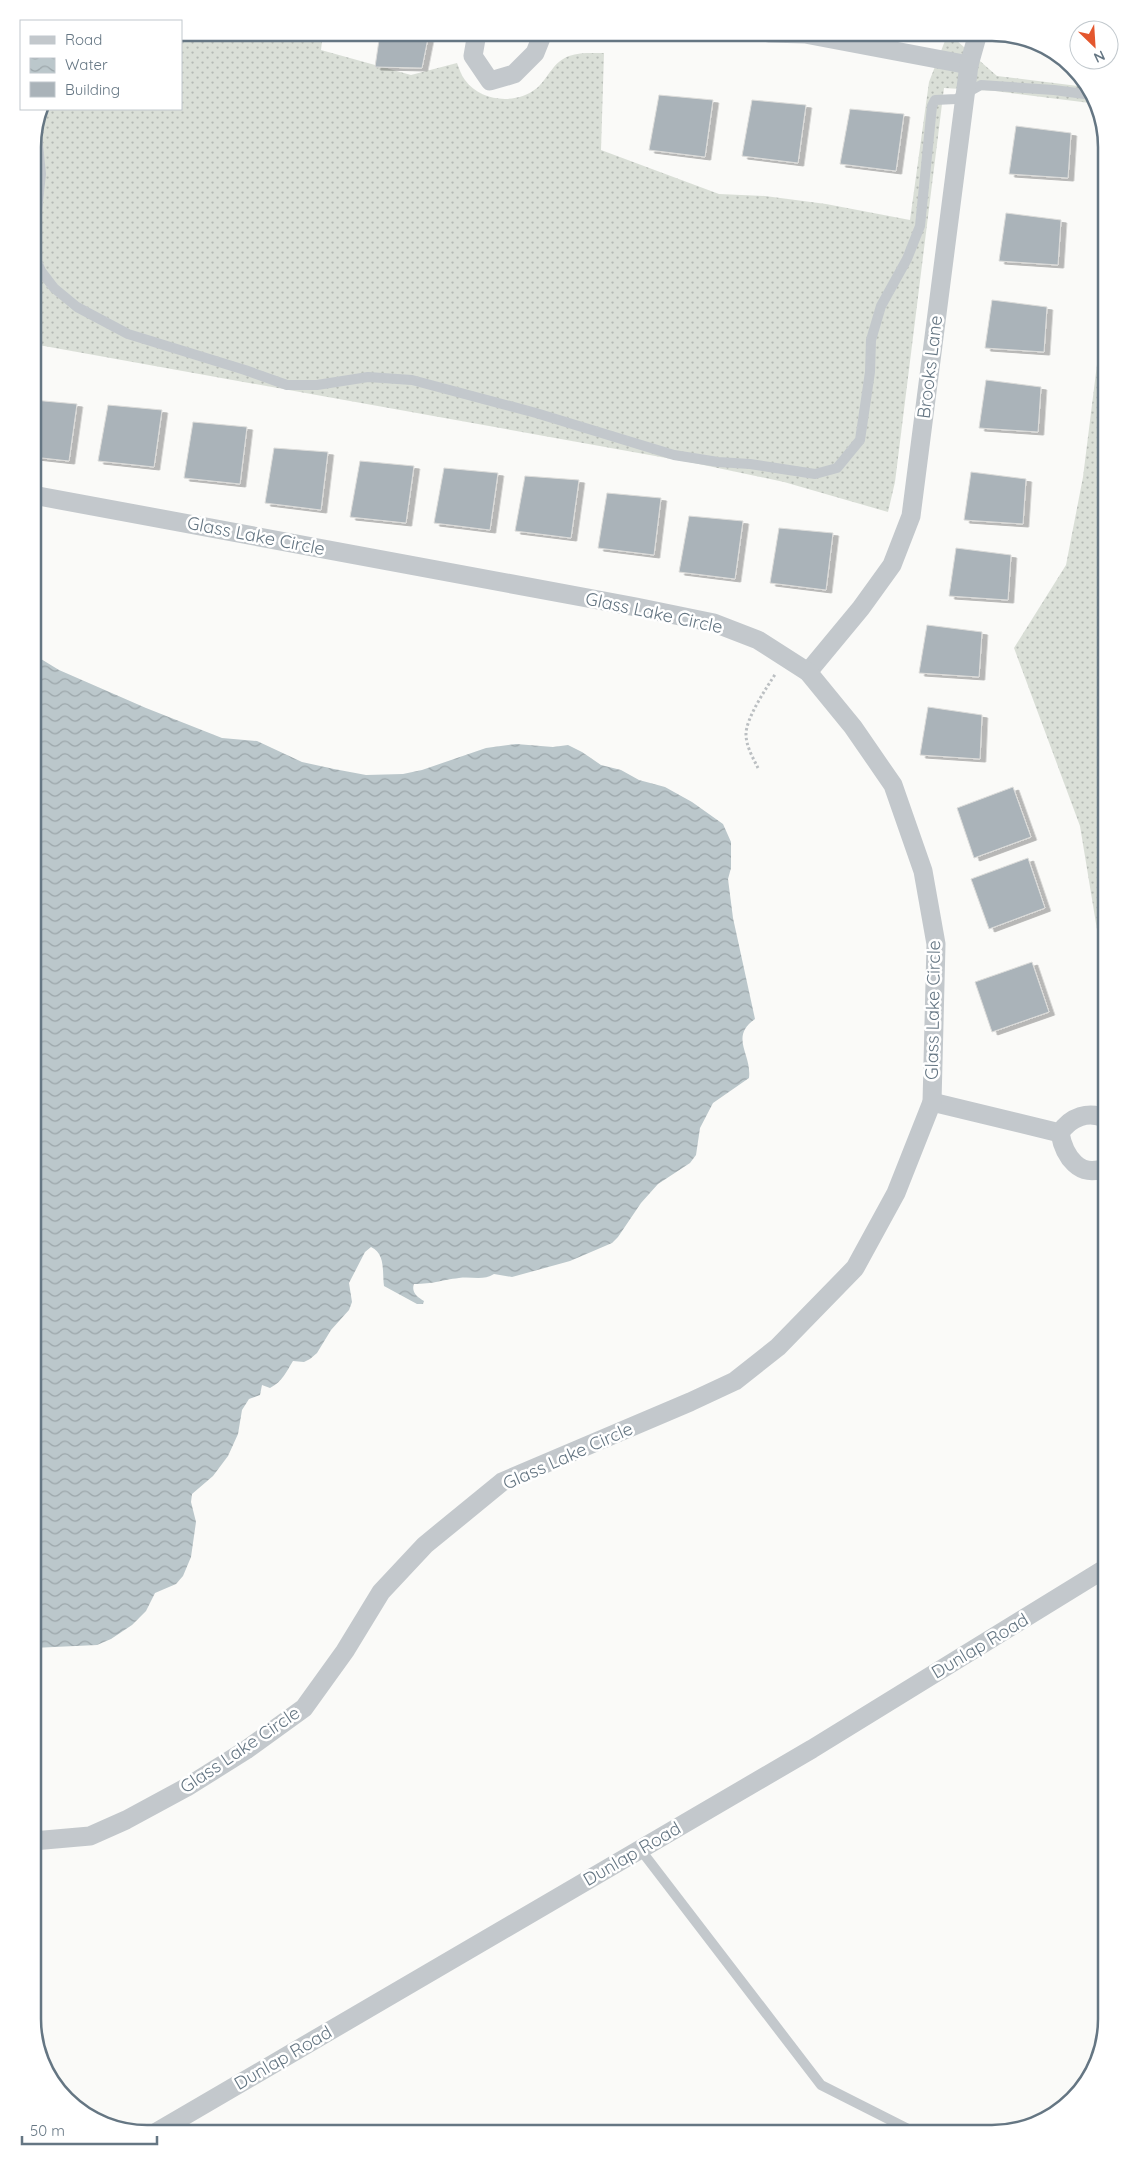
<svg xmlns="http://www.w3.org/2000/svg" width="1139" height="2166" viewBox="0 0 1139 2166" font-family="Quicksand,sans-serif">
	<style>
		.grass { fill: url(#grass-dots) }
		.water { fill: url(#water-waves) }
		.building { fill: #aab3b9; stroke: #dcdcda; filter: url(#shadow) }
		.lines { fill: none; stroke-linecap: round; stroke-linejoin: round }
		.path { stroke: #bbbfc2; stroke-width: 3; stroke-dasharray: 2.5 2.5; stroke-linecap: butt }
		.service { stroke: #c3c8cc; stroke-width: 10 }
		.minor { stroke: #c3c8cc; stroke-width: 19 }
		.labels { text-anchor: middle; stroke-width: 5; stroke-linejoin: round; paint-order: stroke }
		.street-label { font-size: 18px; fill: #657683; stroke: #fff }
		.rim { fill: none; stroke: #657683; stroke-width: 2.5 }
	</style>
	<defs>
		<pattern id="grass-dots" width="8" height="8" patternUnits="userSpaceOnUse" patternTransform="scale(1.25)"><rect width="8" height="8" fill="#dadfd7"/><path d="M2 2h.1M6 6h.1" fill="none" stroke="#b4b9b4" stroke-width="1.8" stroke-linecap="round"/></pattern>
		<pattern id="water-waves" width="16" height="10" patternUnits="userSpaceOnUse" patternTransform="scale(1.25)"><rect width="16" height="10" fill="#bbc7cb"/><path d="M0 5q4-4 8 0t8 0" fill="none" stroke="#9ca6aa"/></pattern>
		<filter id="shadow"><feDropShadow dx="5.5" dy="3" stdDeviation="0" flood-color="#0004"/></filter>
	</defs>
	<rect width="100%" height="100%" fill="#fafaf8"/>
	<g class="grass">
		<path d="M181 33H323L321 50 411 75 457 63C459 68 461 75 465 80 481 102 516 105 537 88 549 77 553 62 569 56 580 52 592 53 604 53L601 150 719 194 765 196 826 204 910 220 929 82 948 33 997 76 1086 87 1098 104 995 91 944 88 895 482 888 512 784 482 694 463 33 344V140L40 109H181Z"/>
		<path d="M1106 292V956L1101 954 1080 826 1014 648 1066 565 1083 477Z"/>
	</g>
	<path class="water" d="M33 648 41 659 59 670 146 708 222 738 257 741 302 762 334 769 366 775 403 774 422 770 486 748 516 744 553 747 568 745 582 752 601 765 621 770 639 780 665 787 692 802 723 824 731 842V868L728 879 733 918 755 1019C729 1037 752 1054 749 1078L713 1103 700 1128 696 1155 690 1163 658 1184 641 1203 618 1237 612 1243 570 1261 512 1277 494 1274C483 1281 471 1276 459 1278 441 1280 434 1284 414 1284 411 1292 417 1297 424 1301L423 1304H417L384 1286C382 1272 386 1254 371 1247L365 1252 349 1283 352 1302 349 1310 331 1330 317 1353 310 1359 304 1362 293 1361C286 1372 283 1381 270 1388L262 1385 260 1395 249 1399 242 1410 238 1434 228 1456 213 1476 192 1494 191 1502 196 1522 191 1557 183 1576 176 1584 155 1593 146 1611 132 1625 111 1639 97 1645 33 1648Z"/>
	<g class="building">
		<path d="M380 33H429L422 68 375 67Z"/>
		<path d="M659 95 713 100 705 157 649 150Z"/>
		<path d="M752 100 806 105 798 163 742 156Z"/>
		<path d="M850 109 904 114 896 171 840 164Z"/>
		<path d="M1016 126 1071 133 1068 178 1009 174Z"/>
		<path d="M1006 213 1061 220 1058 265 999 261Z"/>
		<path d="M992 300 1047 307 1044 352 985 348Z"/>
		<path d="M986 380 1041 387 1038 432 979 428Z"/>
		<path d="M33 400 77 404 69 461 33 457Z"/>
		<path d="M108 405 162 410 154 467 98 461Z"/>
		<path d="M193 422 247 427 240 484 184 478Z"/>
		<path d="M274 448 328 452 321 510 265 503Z"/>
		<path d="M360 461 414 466 406 523 350 517Z"/>
		<path d="M444 468 498 473 490 530 434 523Z"/>
		<path d="M971 472 1026 479 1023 524 964 520Z"/>
		<path d="M525 476 579 480 571 538 515 531Z"/>
		<path d="M607 493 661 498 654 555 598 548Z"/>
		<path d="M689 516 743 521 735 579 679 572Z"/>
		<path d="M779 528 833 533 826 590 770 583Z"/>
		<path d="M956 548 1011 555 1008 600 949 596Z"/>
		<path d="M927 625 982 632 979 677 919 673Z"/>
		<path d="M928 707 982 715 980 759 920 755Z"/>
		<path d="M1013 787 1031 837 974 858 957 808Z"/>
		<path d="M1028 858 1045 908 989 929 971 879Z"/>
		<path d="M1032 962 1049 1012 992 1032 975 982Z"/>
	</g>
	<g class="lines">
		<path class="path" d="M758 768C753 758 746 746 746 734 746 718 767 687 776 673"/>
		<g class="service">
			<path d="M36 125 41 174 34 239 35 257 41 271 54 288 77 307 128 334 245 370 287 385H317L368 377 412 380 536 413 674 455 718 462 750 464 815 474 837 468 860 440 870 372 871 340 881 306 907 259 920 226 932 106 935 100 956 99 981 85 1054 90 1092 95"/>
			<path d="M640 1849 821 2085 916 2133"/>
		</g>
		<g class="minor">
			<path d="M477 33 473 56 490 81 514 74 535 53 543 33"/>
			<path d="M769 33 805 34 969 65"/>
			<path d="M808 672 861 608 892 565 911 516 969 65 978 33"/>
			<path d="M932 1102 1060 1133"/>
			<path d="M1106 1167C1080 1180 1064 1156 1060 1133 1070 1117 1089 1110 1106 1119"/>
			<path d="M33 1841 90 1836 126 1820 187 1787 246 1750 304 1708 345 1651 381 1592 425 1545 502 1482 690 1402 735 1381 778 1347 855 1268 896 1193 932 1102 936 944 923 871 893 785 853 727 808 672 758 640 714 623 636 607 33 495"/>
			<path d="M155 2133 812 1749 1106 1568"/>
		</g>
	</g>
	<g class="labels">
		<g class="street-label">
			<text transform="translate(930 367) rotate(-83)" y="6">Brooks Lane</text>
			<text transform="translate(256 536) rotate(11)" y="6">Glass Lake Circle</text>
			<text transform="translate(654 613) rotate(12)" y="6">Glass Lake Circle</text>
			<text transform="translate(933 1010) rotate(-89)" y="6">Glass Lake Circle</text>
			<text transform="translate(568 1456) rotate(-24)" y="6">Glass Lake Circle</text>
			<text transform="translate(980 1646) rotate(-31)" y="6">Dunlap Road</text>
			<text transform="translate(240 1750) rotate(-34)" y="6">Glass Lake Circle</text>
			<text transform="translate(632 1854) rotate(-30)" y="6">Dunlap Road</text>
			<text transform="translate(283 2058) rotate(-30)" y="6">Dunlap Road</text>
		</g>
	</g>
	<path d="M0 0H1139V2166H0ZM147 41H992A106 106 0 0 1 1098 147V2019A106 106 0 0 1 992 2125H147A106 106 0 0 1 41 2019V147A106 106 0 0 1 147 41Z" fill="#fff" fill-rule="evenodd"/>
	<path class="rim" d="M147 41H992A106 106 0 0 1 1098 147V2019A106 106 0 0 1 992 2125H147A106 106 0 0 1 41 2019V147A106 106 0 0 1 147 41Z"/>
	<rect x="20" y="20" width="162" height="90" fill="#ffffff" stroke="#c1c8cd"/>
	<rect x="30" y="36" width="25" height="8" fill="#c3c8cc" stroke="#c1c8cd"/>
	<text x="65" y="45" font-size="15" fill="#657683">Road</text>
	<rect x="30" y="58" width="25" height="15" fill="url(#water-waves)" stroke="#c1c8cd"/>
	<text x="65" y="70" font-size="15" fill="#657683">Water</text>
	<rect x="30" y="82" width="25" height="15" fill="#aab3b9" stroke="#c1c8cd"/>
	<text x="65" y="95" font-size="15" fill="#657683">Building</text>
	<g transform="translate(1094 45) rotate(155)"><circle r="24" fill="#ffffff" stroke="#c1c8cd"/>
	<path d="M0-4L9 19L0 12L-9 19Z" fill="#e4572e"/>
	<text y="-8" font-size="14" font-weight="bold" text-anchor="middle" fill="#657683">N</text>
	</g>
	<path d="M22 2136v8h135v-8" fill="none" stroke="#657683" stroke-width="2.5"/>
	<text x="30" y="2136" font-size="15" fill="#657683" stroke="#ffffff" stroke-width="4" paint-order="stroke">50 m</text>
</svg>
